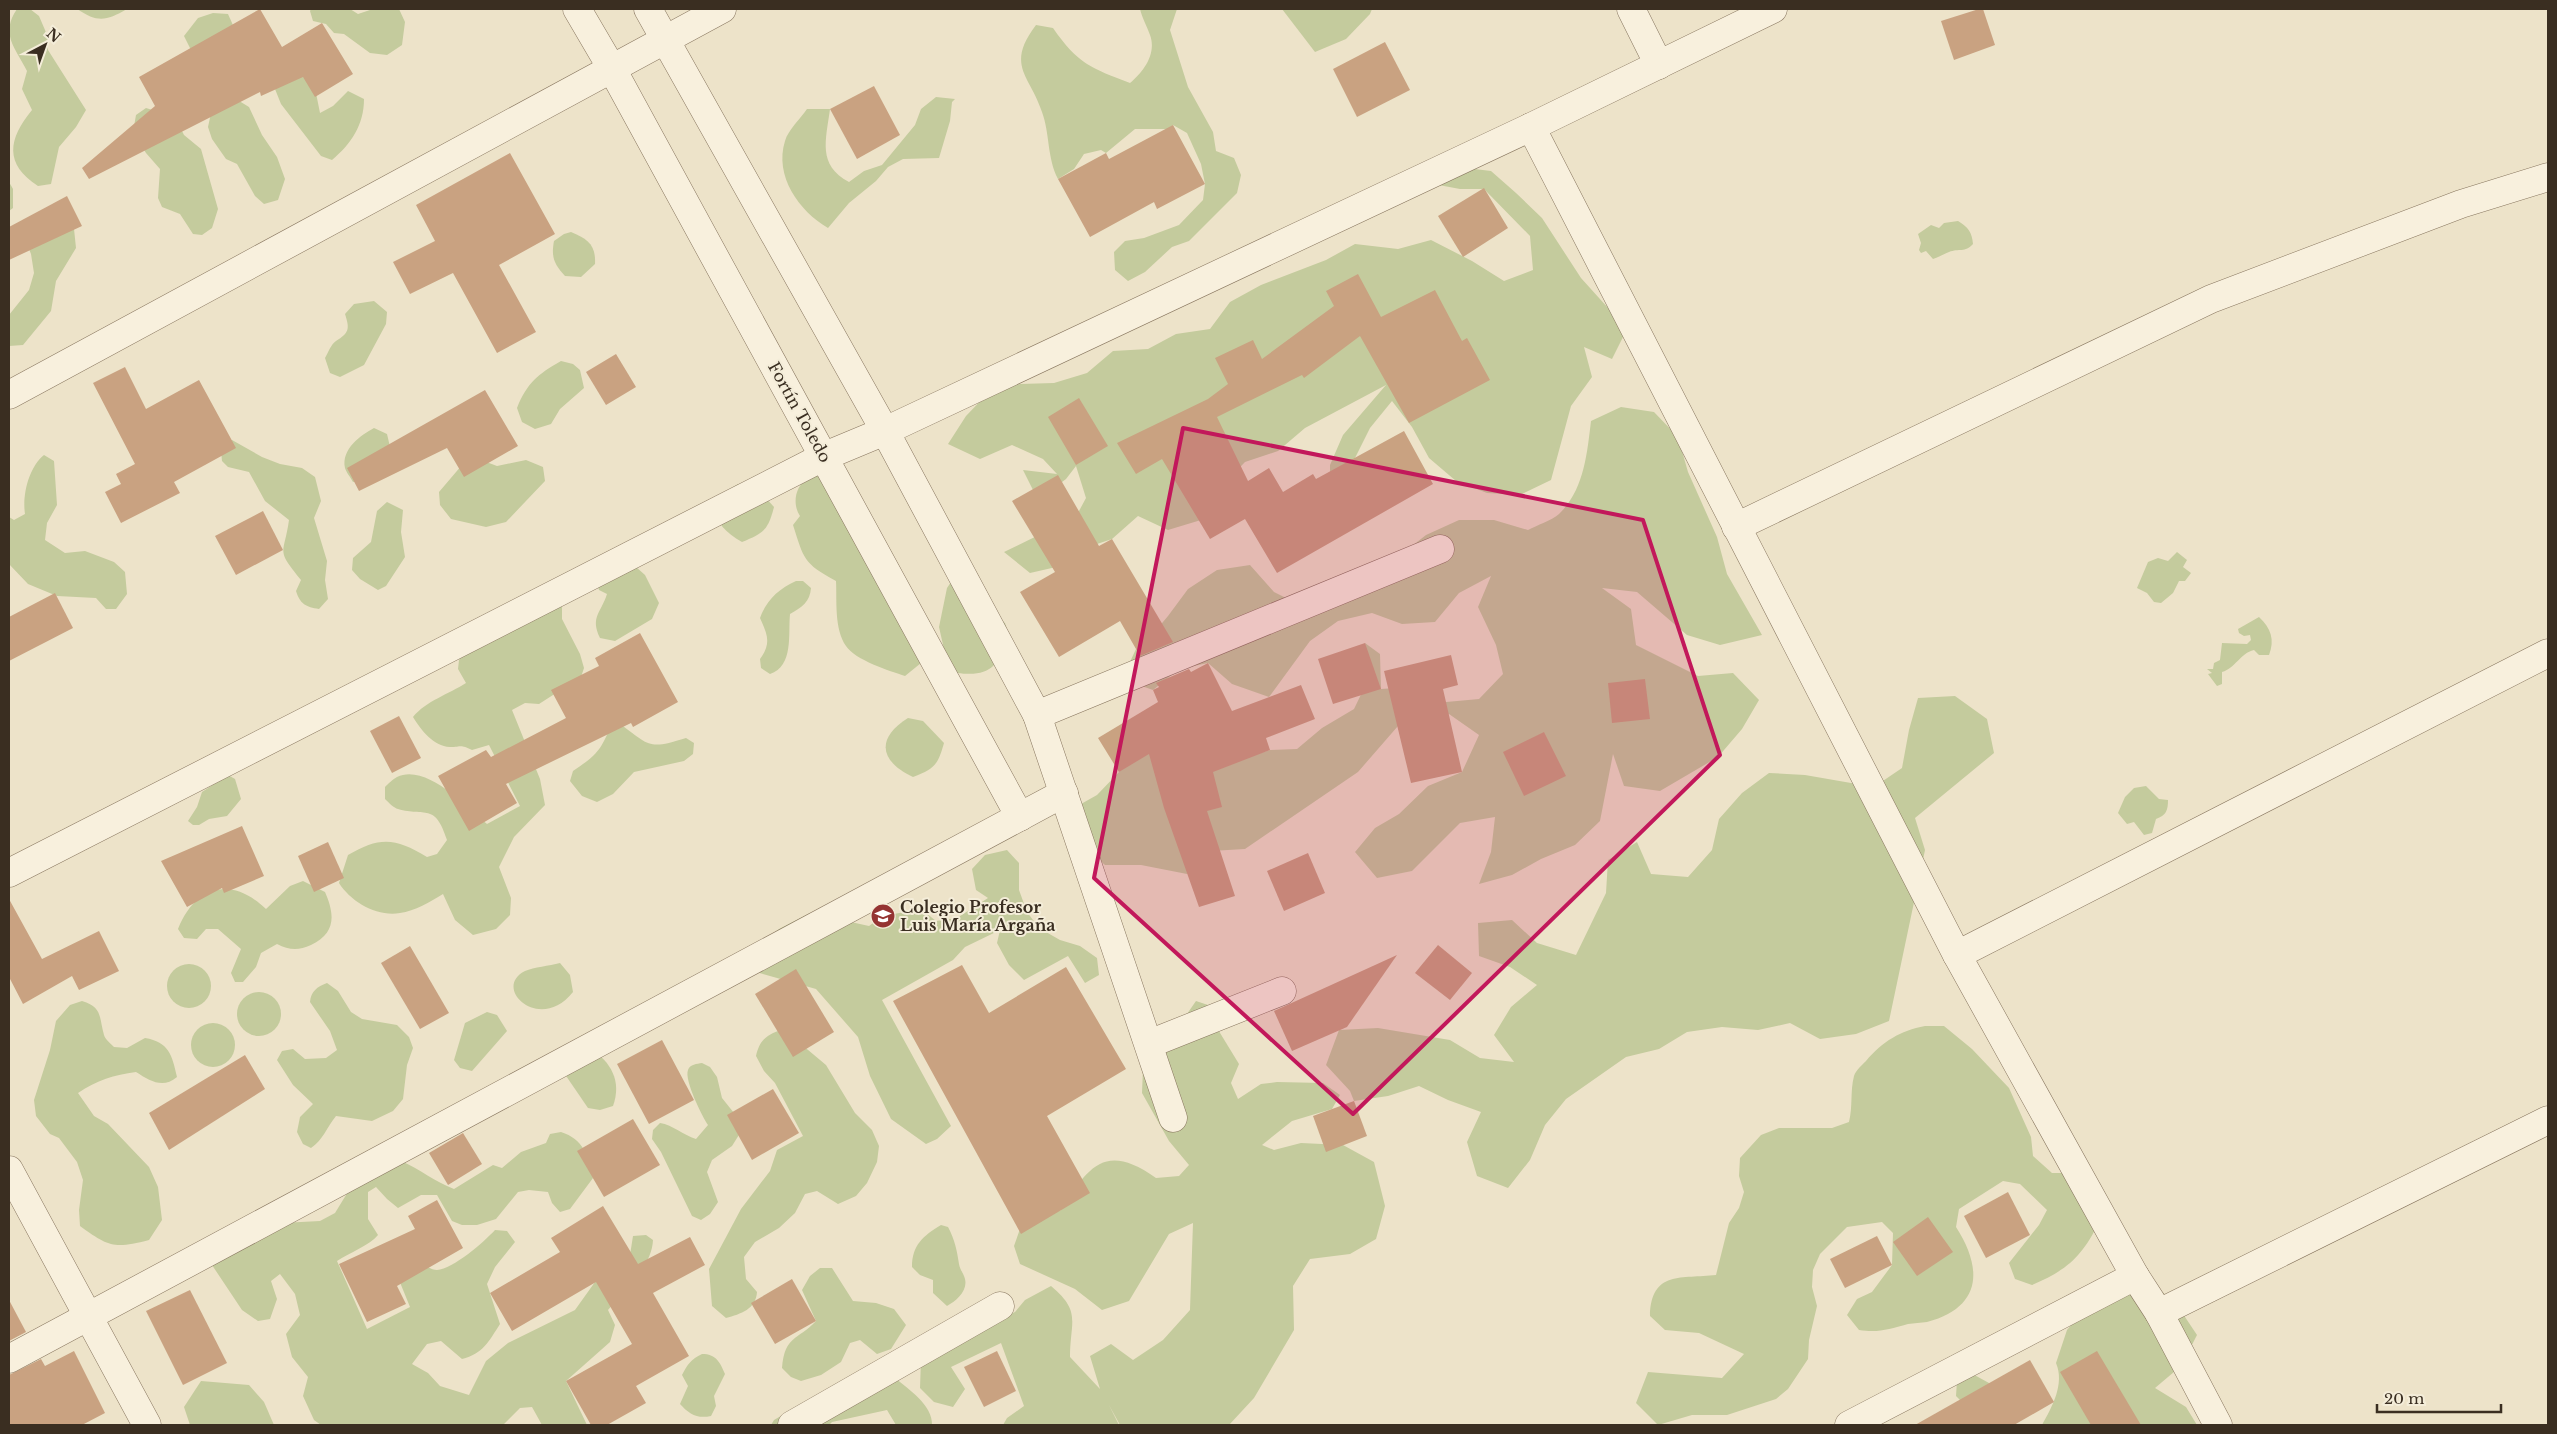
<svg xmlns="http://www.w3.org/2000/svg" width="2557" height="1434" viewBox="0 0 2557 1434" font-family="'Libre Baskerville',serif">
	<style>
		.green { fill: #c4cb9d }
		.building { fill: #c9a281 }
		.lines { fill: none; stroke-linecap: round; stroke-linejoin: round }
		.minor-casing { stroke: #88765f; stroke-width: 29 }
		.minor { stroke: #f8f0dd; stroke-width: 28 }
		.marked { fill: #c2185b; fill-opacity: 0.2; stroke: #c2185b; stroke-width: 4; stroke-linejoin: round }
		.labels { text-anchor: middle; stroke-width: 4; stroke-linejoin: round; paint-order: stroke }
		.street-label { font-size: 16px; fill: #3a2e21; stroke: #f4edd9 }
		.poi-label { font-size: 16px; font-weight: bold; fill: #3a2e21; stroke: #f4edd9; text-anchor: start }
	</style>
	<rect width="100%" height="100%" fill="#ede3c9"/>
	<g class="green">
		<path d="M17 9H30L39 16 48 37V50L86 110 76 127 59 147 51 184 38 186C4 164 8 139 32 110L22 89 27 71C15 47 0 34 17 9Z"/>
		<path d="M77 9H127C106 21 98 23 77 9Z"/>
		<path d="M311 9H350L358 14 373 9H399L405 22 402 45 387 55 370 53 344 34 334 33 326 24 313 21 310 11Z"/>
		<path d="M1140 9H1177L1170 30 1188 87 1213 132 1216 151 1234 158 1241 175 1237 193 1189 241 1172 247 1145 272 1128 281 1115 270 1114 252 1125 241 1144 238 1179 225 1203 200 1205 184 1201 164 1187 133 1173 125 1170 129H1135L1106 153 1101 150 1084 154 1074 169 1058 179C1047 158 1050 134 1042 112 1030 75 1005 66 1036 25L1053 28C1078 64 1091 68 1130 83 1143 72 1157 54 1150 35 1147 26 1142 18 1140 9Z"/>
		<path d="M1282 9H1372L1370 14 1346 39 1315 52Z"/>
		<path d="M213 13 228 14 236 32 199 66 184 36 198 18Z"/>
		<path d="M279 75 313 78 320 113 333 106 348 91 364 99C364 125 351 144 332 160L321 156 281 104 275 89Z"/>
		<path d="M231 96 249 107 262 135 277 157 285 179 278 200 264 204 255 196 237 164 226 159 212 139 208 127 211 113Z"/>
		<path d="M936 97 955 99 952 102 950 121 939 158 903 159 888 167 876 181 849 203 828 228C799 211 774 176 785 141 788 130 801 118 807 109H830C826 140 817 165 849 182L864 171 882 165 915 125 921 109Z"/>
		<path d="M146 108 175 117 184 135 201 149 218 209 212 228 202 235 193 234 180 214 162 207 158 198 160 169 146 153 133 132 136 115Z"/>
		<path d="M1458 167 1491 171 1516 193 1542 218 1581 278 1627 329 1612 359 1584 347 1592 377 1571 406 1551 480 1520 495 1487 493 1456 481 1429 458 1412 427 1392 401 1370 428 1355 458 1353 472 1330 501V465L1343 435 1386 385 1305 428 1278 451 1245 462 1220 488 1201 520 1168 530 1138 516 1112 539 1094 545 1065 565 1030 573 1004 552 1051 529 1079 511 1086 498 1076 466 1066 479 1038 500 1023 470 1057 474 1043 459 1012 445 980 459 948 444 966 416 989 392 1020 384 1054 383 1087 373 1113 351 1148 349 1176 334 1210 329 1230 302 1261 285 1326 260 1355 244 1398 249 1431 240 1472 261 1504 281 1533 270 1530 236 1484 189H1460L1428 183Z"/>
		<path d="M9 182 13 189V208L9 211Z"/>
		<path d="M1958 221C1968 227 1972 232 1973 244 1965 253 1959 248 1949 252 1943 254 1940 257 1933 259L1926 251 1921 253 1919 250 1921 243 1918 234 1931 225 1939 228 1944 223Z"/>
		<path d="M74 229 76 248 56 281 51 311 23 345 9 346V315L29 290 34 273 31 254 22 231Z"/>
		<path d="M571 232C588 239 596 245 595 264L581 277 565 276C554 264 551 257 554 241L564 234Z"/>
		<path d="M374 301 387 312 386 324 364 365 340 377 330 373 325 358C328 353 331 344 336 341 349 333 350 329 345 314L354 304Z"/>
		<path d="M561 361 573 364 580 370 584 388 560 409 551 424 535 429 522 422 517 408C527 383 538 374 561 361Z"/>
		<path d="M1621 407 1654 412 1678 437 1688 472 1717 537 1727 574 1762 635 1720 645 1687 635 1637 592 1602 588 1631 609 1636 645 1698 676 1733 673 1759 700 1742 729 1718 757 1660 791 1624 786 1613 754 1600 821 1575 845 1541 859 1512 875 1479 884 1491 852 1495 817 1460 823 1412 871 1377 878 1355 852 1375 828 1399 814 1428 786 1462 772 1479 735 1449 714 1398 726 1358 772 1245 849 1211 851 1187 874 1141 865H1105L1081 844 1065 813 1097 795 1143 747 1239 760 1270 750 1297 749 1322 728 1354 709 1368 680 1365 643 1380 654 1381 689 1410 687 1446 702 1479 699 1503 674 1496 645 1478 607 1491 576 1459 593 1435 622 1402 624 1372 613 1338 621 1310 641 1269 697 1232 684 1208 663 1179 669 1153 690 1122 679 1136 649 1147 641 1168 616 1188 589 1217 570 1250 565 1274 592 1306 608 1398 557 1426 535 1459 520H1494L1528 530C1537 525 1551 521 1559 514 1584 490 1587 454 1591 421Z"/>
		<path d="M374 428 387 434 394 464 366 480 353 482C351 478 346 472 345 468 341 449 361 435 374 428Z"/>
		<path d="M232 440 262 457 280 464 302 468 315 477 321 501 314 518 327 561 325 580 328 599 319 609C306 607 300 604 296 591L301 580C275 548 284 556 289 520L265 501 249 472 228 467 222 461 221 451Z"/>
		<path d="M44 455 54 461 57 505 47 523 45 540 65 553 85 551 114 562 125 572 127 594 116 609H106L96 598 57 596 28 584 9 564V517L14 520 25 514C22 495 29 467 44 455Z"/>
		<path d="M481 460 497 466 526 460 543 467 545 481 506 522 486 527 451 519 440 505 439 492 462 465Z"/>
		<path d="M827 472 921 663 905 676C890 671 855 660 846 646 834 629 837 600 836 581 803 563 804 559 793 525L800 516C792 504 795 486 808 478 813 475 821 474 827 472Z"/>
		<path d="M738 484 754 485 774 507C768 530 764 533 742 542 711 525 706 503 738 484Z"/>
		<path d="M387 502 403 510 401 532 405 557 386 586 378 590 360 579 352 570 353 558 371 542 377 511Z"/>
		<path d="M2177 552 2187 560 2183 567 2191 573 2185 581H2179L2173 593 2161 603 2154 602 2147 593 2137 588 2148 562 2158 558 2168 561Z"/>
		<path d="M636 567 645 575 659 603 652 619 615 641 600 638C590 617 601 613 607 594L599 590 597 584Z"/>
		<path d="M953 579 1005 623 1011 641C995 667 990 677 957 673L946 658 939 627 947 588Z"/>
		<path d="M796 581H803L811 588C810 602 802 607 790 614 788 634 794 666 770 674L761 668 760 659C772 643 767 634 760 618 767 599 779 589 796 581Z"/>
		<path d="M562 600V619L580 654 584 668 581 677 539 704 525 703 512 710 540 779 545 805 514 837 499 867 511 898 510 915 496 929 473 935 455 920 443 894C430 902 415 911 400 913 377 917 351 902 339 883L348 855C380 836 396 838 427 857L437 854 447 840C435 802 425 817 398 809 394 808 389 803 385 799V787C388 784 393 779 397 777 426 763 467 807 487 824L520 806 489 745 472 750C460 744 462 747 450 747 433 746 421 730 413 717 426 701 449 694 466 683L458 669 459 660 479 634Z"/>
		<path d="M2259 617C2271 628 2275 640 2269 655H2259L2254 650C2240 653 2236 668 2222 672V684L2217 686 2208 674 2212 673 2207 669H2213L2214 663 2220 660 2222 643 2247 644 2251 640 2250 635 2244 636 2239 633 2238 629Z"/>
		<path d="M1955 696 1987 719 1994 753 1915 818 1925 850 1889 1021 1856 1034 1820 1039 1790 1023 1758 1030 1722 1027 1687 1032 1659 1049 1626 1057 1566 1099 1545 1125 1530 1160 1508 1188 1477 1176 1467 1142 1481 1112 1448 1100 1419 1086 1388 1096 1354 1101 1350 1091 1326 1065 1339 1030 1378 1028 1450 1040 1480 1058 1514 1062 1494 1035 1511 1007 1537 985 1510 967 1479 956 1478 923 1512 920 1537 943 1576 955 1606 893 1608 860 1637 842 1651 874 1688 877 1712 850 1719 819 1742 793 1769 773 1805 775 1874 787 1902 768 1909 730 1918 698Z"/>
		<path d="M908 718 923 721 944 743C938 765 934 769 913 777 879 761 876 738 908 718Z"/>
		<path d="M619 723C650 746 648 750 686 738L694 743 693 754 684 761 634 772 613 794 597 802 582 796 570 781 573 771C595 756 600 752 610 728Z"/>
		<path d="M228 775 235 779 241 799 227 816 209 819 199 825H193L188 821 197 807 202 792Z"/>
		<path d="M2146 786 2159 799 2168 800C2168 811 2166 815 2156 819L2152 833 2144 835 2134 822 2127 824 2118 813 2125 797 2134 788Z"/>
		<path d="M1007 850 1019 863V890L1027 912 1039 928 1060 940 1080 946 1097 958 1099 975 1085 983 1068 956 1024 980 1009 965 997 943 1000 930 965 947 953 960 882 1000 951 1126 937 1139 926 1144 891 1119 870 1076 858 1037 816 989 756 972 763 941 779 929 810 913 869 926 883 916 921 909 936 921 957 918 988 898 976 890 972 869 985 855Z"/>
		<path d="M303 881 325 892C335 915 336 933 311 945 298 951 289 950 277 944L261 953 256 967 243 982H235L231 973 241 949 218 929H206L197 939 184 938 178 929C196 885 231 876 266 909L290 886Z"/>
		<path d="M560 963 570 975 573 992C540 1034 491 988 525 971 534 967 549 966 560 963Z"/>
		<circle cx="189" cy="986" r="22"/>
		<path d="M327 983 338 991 351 1012 362 1019 397 1025 409 1037 413 1048 407 1065 403 1099 393 1111 372 1121 336 1116C327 1127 323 1140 311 1148L303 1144 297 1132 300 1117 313 1104 293 1085 277 1060 282 1051 293 1049 305 1059 326 1058 337 1050 330 1031 310 1002C311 991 317 987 327 983Z"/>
		<circle cx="259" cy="1014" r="22"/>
		<path d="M82 1001C103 1007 99 1018 104 1035 105 1039 110 1043 114 1047L127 1048 145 1038C169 1042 172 1055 177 1077 163 1089 150 1081 136 1072 114 1075 97 1080 78 1093L94 1116 108 1124 149 1167 158 1187 162 1220 149 1240C114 1249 109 1247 80 1226L79 1210 83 1180 77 1162 59 1138 50 1134 36 1116 34 1100 50 1050 56 1021 70 1005Z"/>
		<path d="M1196 1001 1211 1006 1217 1028 1239 1064 1231 1083 1238 1099 1261 1084 1277 1082 1323 1083 1340 1095 1332 1109 1292 1121 1262 1145 1274 1150 1301 1143 1343 1145 1374 1162 1385 1206 1376 1239 1350 1254 1310 1259 1293 1286 1294 1330 1254 1398 1229 1425H1120L1109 1405 1119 1425H1003L1007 1418 1024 1406 1001 1343 951 1367 965 1389 953 1407 934 1402 920 1388 921 1359 985 1325 1015 1312 1025 1300 1051 1286C1082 1312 1070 1321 1070 1357L1100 1389 1090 1356 1111 1344 1133 1360 1163 1340 1190 1310 1193 1223 1169 1234 1129 1301 1102 1310 1075 1289 1020 1264 1014 1246 1026 1212 1060 1211C1089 1166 1105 1142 1156 1178L1179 1176 1189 1165 1169 1141 1142 1093 1143 1069 1180 1024Z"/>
		<path d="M487 1012 497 1015 507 1031 472 1071 460 1068 454 1060 465 1023Z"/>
		<circle cx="213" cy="1045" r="22"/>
		<path d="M1925 1026H1944L1972 1049 2009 1088 2031 1137 2033 1156 2052 1173H2069L2099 1222C2082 1257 2067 1270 2032 1285L2015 1279 2009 1263 2039 1225 2047 1210 2020 1184 2003 1181 1959 1209 1956 1227C1983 1269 1982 1307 1927 1322 1921 1323 1914 1323 1908 1324 1889 1329 1879 1333 1859 1330L1847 1315 1857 1299 1872 1292 1892 1265 1893 1233 1882 1222 1847 1227 1820 1254 1813 1270 1812 1287 1817 1306 1809 1340 1808 1359 1788 1389 1776 1399 1727 1415H1692L1658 1425 1636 1403 1648 1372 1722 1378 1744 1354 1699 1333 1665 1330 1650 1316C1651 1270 1682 1279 1716 1275L1729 1223 1739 1208 1744 1192 1739 1176 1740 1158 1761 1135 1779 1128H1832L1849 1122C1853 1106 1850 1091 1854 1076 1856 1070 1862 1065 1866 1061 1883 1041 1900 1031 1925 1026Z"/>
		<path d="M783 1029 826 1065 855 1113 872 1130 879 1146 877 1162 867 1183 856 1196 838 1204 817 1191 805 1194 795 1213 779 1228 755 1242 744 1257 746 1279 757 1292C756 1309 741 1314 726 1318L712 1306 709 1269 741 1209 770 1171 777 1150 803 1136 775 1083 764 1071 756 1056C760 1039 767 1035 783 1029Z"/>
		<path d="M590 1048C611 1062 622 1081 613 1106L600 1110 588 1108 562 1070Z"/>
		<path d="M702 1063 710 1067 717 1077 722 1098 738 1118 742 1130 732 1146 712 1160 707 1172 718 1202 710 1214 701 1220 692 1216 661 1152 652 1139 653 1130 660 1123C673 1125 683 1135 696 1139L708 1125C702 1116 684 1080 688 1070 690 1064 697 1064 702 1063Z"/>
		<path d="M561 1132C583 1139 589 1156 593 1178L570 1209 560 1212 552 1203 548 1192 529 1190 518 1192 496 1219 477 1225H462L452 1221 437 1195H421L398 1208 387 1199 376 1187 368 1192V1219L378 1235C370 1245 349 1253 337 1261L367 1329 410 1307 397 1275 419 1262C425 1265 431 1270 437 1270 453 1269 484 1242 495 1230L507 1231 515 1242 495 1267 487 1284 500 1324C489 1341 483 1354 462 1359L441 1341 427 1344 412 1364 428 1373 440 1386 469 1395 486 1361 508 1343 575 1310 605 1268 630 1255 633 1236 646 1235 653 1240C652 1266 625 1291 608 1310L615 1325 610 1342 566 1381 587 1425H542L532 1407 520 1408 503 1425H321L314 1420 303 1396 308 1377 292 1357 286 1334 300 1315 295 1294 280 1274 271 1281 277 1299 270 1319 258 1321 242 1310 210 1262 282 1223 320 1221 335 1213 354 1182 401 1161C420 1169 435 1182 454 1189L493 1165 502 1168 521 1152 546 1143 550 1134Z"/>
		<path d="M941 1225 948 1227C955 1240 957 1251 959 1264 960 1270 964 1274 965 1279 968 1291 956 1301 947 1306L933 1293V1280L920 1275 912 1267C912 1245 923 1236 941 1225Z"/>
		<path d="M820 1268H832L853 1301 876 1303 894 1309 906 1325 891 1349 877 1354 860 1340 850 1343 841 1362 821 1375 801 1381 791 1377 782 1368C785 1335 797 1341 816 1321L802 1290 810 1276Z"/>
		<path d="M2151 1282 2177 1305 2197 1335 2181 1366 2155 1388 2186 1407 2197 1425H2042C2052 1407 2065 1384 2056 1363L2067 1330 2089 1304Z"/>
		<path d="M702 1354C716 1354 720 1362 725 1374L714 1396 716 1406 711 1416C697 1419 689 1414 680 1404L688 1386 682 1375C687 1365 691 1359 702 1354Z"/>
		<path d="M1958 1366 1989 1383 2001 1394 2014 1425H1981L1980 1420 1956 1396Z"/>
		<path d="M894 1377C908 1389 933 1405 932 1425H896L887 1410 832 1422 829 1425H771L774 1420 796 1407 808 1418Z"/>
		<path d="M201 1381 249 1385 264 1402 274 1425H190L184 1407Z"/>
	</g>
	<g class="building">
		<path d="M260 9 282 47 322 23 353 74 315 97 303 77 261 96 260 92 89 179 82 168 155 106 139 77Z"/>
		<path d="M1979 9H1983L1995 45 1954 60 1941 21Z"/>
		<path d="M1385 42 1410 90 1357 117 1333 69Z"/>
		<path d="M874 86 900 135 857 159 830 109Z"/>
		<path d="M1173 125 1205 184 1157 209 1154 202 1090 237 1058 179 1106 153 1109 159Z"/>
		<path d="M510 153 555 234 499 265 536 332 497 353 453 273 410 294 393 262 435 241 416 205Z"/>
		<path d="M1484 188 1508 228 1463 257 1438 216Z"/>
		<path d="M67 196 82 226 9 260V227Z"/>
		<path d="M1358 274 1381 317 1435 290 1462 341 1467 338 1490 380 1409 423 1360 336 1304 378 1302 375 1217 417 1248 481 1269 468 1283 492 1313 474 1316 479 1404 431 1433 484 1277 573 1245 519 1210 539 1162 459 1136 474 1117 443 1208 399 1228 384 1215 358 1253 340 1262 359 1334 306 1326 291Z"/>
		<path d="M616 354 636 387 606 405 586 372Z"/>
		<path d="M125 367 146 409 199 380 236 448 174 482 180 493 121 523 105 492 121 484 116 474 135 464 93 383Z"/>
		<path d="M485 390 518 446 464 477 447 448 359 491 347 468Z"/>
		<path d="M1079 398 1108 446 1076 465 1048 417Z"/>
		<path d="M1058 475 1099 546 1112 539 1173 642 1140 656 1120 621 1059 657 1020 592 1055 572 1012 501Z"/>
		<path d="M263 511 283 550 236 575 215 536Z"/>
		<path d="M55 593 73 628 9 661V617Z"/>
		<path d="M640 633 678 702 633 727 631 723 506 784 517 803 469 831 438 776 486 750 491 757 566 718 551 690 599 666 595 658Z"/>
		<path d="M1365 643 1381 689 1333 704 1318 659Z"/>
		<path d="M1451 655 1458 685 1443 689 1462 772 1411 783 1384 671Z"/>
		<path d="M1208 663 1232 711 1301 685 1315 719 1266 738 1270 750 1213 772 1222 807 1207 811 1235 896 1199 907 1164 808 1149 754 1119 772 1098 738 1158 702 1153 690 1159 687 1156 683 1189 669 1191 672Z"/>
		<path d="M1645 679 1650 719 1612 723 1608 683Z"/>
		<path d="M399 716 421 758 392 773 370 731Z"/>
		<path d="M1544 732 1566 776 1524 796 1503 752Z"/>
		<path d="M242 826 264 876 224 893 222 888 187 907 161 861Z"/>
		<path d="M328 842 344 878 314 892 298 856Z"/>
		<path d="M1308 853 1325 893 1284 911 1267 871Z"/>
		<path d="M9 899 42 959 99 931 119 971 79 990 72 976 23 1004 9 977Z"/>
		<path d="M1438 945 1472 973 1450 1000 1415 973Z"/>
		<path d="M410 946 449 1013 420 1029 381 963Z"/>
		<path d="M1397 955 1347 1027 1292 1051 1274 1011Z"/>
		<path d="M962 965 989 1013 1066 967 1126 1069 1047 1116 1090 1193 1021 1234 893 1001Z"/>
		<path d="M796 969 834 1032 793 1057 755 994Z"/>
		<path d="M662 1040 694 1100 649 1124 617 1064Z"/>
		<path d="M245 1055 265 1089 169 1150 149 1113Z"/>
		<path d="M773 1089 799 1133 752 1160 727 1115Z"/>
		<path d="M1354 1101 1367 1136 1326 1152 1313 1116Z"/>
		<path d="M633 1119 660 1165 604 1197 577 1151Z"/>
		<path d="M463 1133 482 1164 448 1185 429 1153Z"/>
		<path d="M2008 1192 2030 1235 1986 1258 1964 1216Z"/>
		<path d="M437 1200 463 1248 397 1286 406 1304 367 1322 339 1264 415 1229 408 1216Z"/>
		<path d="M603 1206 638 1264 690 1237 705 1265 653 1293 689 1356 636 1386 646 1403 607 1425H591L566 1381 632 1344 596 1282 512 1331 490 1293 560 1252 551 1238Z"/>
		<path d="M1928 1217 1953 1252 1917 1276 1893 1242Z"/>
		<path d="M1877 1236 1892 1265 1845 1288 1830 1259Z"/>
		<path d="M792 1279 816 1321 775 1344 751 1303Z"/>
		<path d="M190 1290 227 1363 183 1385 146 1311Z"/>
		<path d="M9 1300 26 1332 9 1341Z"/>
		<path d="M74 1351 105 1413 82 1425H9V1375L41 1359 45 1366Z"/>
		<path d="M997 1351 1016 1391 984 1407 964 1367Z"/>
		<path d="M2097 1351 2141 1425H2091L2060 1372Z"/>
		<path d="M2030 1360 2054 1402 2014 1425H1915Z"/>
	</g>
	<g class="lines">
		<defs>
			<g id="minor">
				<path d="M577 9 611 67 1020 817"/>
				<path d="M648 9 885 431 1037 715 1173 1118"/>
				<path d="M1631 9 1659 65"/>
				<path d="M1531 127 1957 955 2135 1276 2159 1313 2218 1425"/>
				<path d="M9 395 722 9"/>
				<path d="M1736 527 2211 299 2461 204 2548 177"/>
				<path d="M1037 715 1440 549"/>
				<path d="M9 873 825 456 885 431 1531 127 1773 9"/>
				<path d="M1957 955 2548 653"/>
				<path d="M1149 1044 1282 991"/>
				<path d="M9 1170 147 1425"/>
				<path d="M2159 1313 2548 1120"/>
				<path d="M9 1359 1064 793"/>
				<path d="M792 1425 1000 1306"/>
				<path d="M1849 1425 2135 1276"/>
			</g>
		</defs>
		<use href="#minor" class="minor-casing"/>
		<use href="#minor" class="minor"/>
	</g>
	<path class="marked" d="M1183 428 1643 520 1720 755 1353 1114 1094 878Z"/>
	<defs>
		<symbol id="school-disc" viewBox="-11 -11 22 22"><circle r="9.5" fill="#953432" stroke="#f4edd9"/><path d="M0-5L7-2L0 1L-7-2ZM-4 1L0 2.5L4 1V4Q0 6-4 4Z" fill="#fff"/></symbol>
	</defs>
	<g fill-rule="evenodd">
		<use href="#school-disc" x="869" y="902" width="28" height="28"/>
	</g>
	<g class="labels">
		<g class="street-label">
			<text transform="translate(800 412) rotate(61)" y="6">Fortín Toledo</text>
		</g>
		<g class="poi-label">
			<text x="900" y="913">Colegio Profesor<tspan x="900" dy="18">Luis María Argaña</tspan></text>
		</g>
	</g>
	<rect width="2557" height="1434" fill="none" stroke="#3a2e21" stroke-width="20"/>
	<g transform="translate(45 45) rotate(41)" stroke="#f4edd9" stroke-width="4" paint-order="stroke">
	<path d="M0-4L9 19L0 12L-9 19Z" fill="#3a2e21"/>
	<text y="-8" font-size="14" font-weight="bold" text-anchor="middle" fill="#3a2e21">N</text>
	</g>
	<path d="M2377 1404v8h124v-8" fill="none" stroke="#3a2e21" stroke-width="2.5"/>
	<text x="2384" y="1404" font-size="15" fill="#3a2e21" stroke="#f4edd9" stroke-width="4" paint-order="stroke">20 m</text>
</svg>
